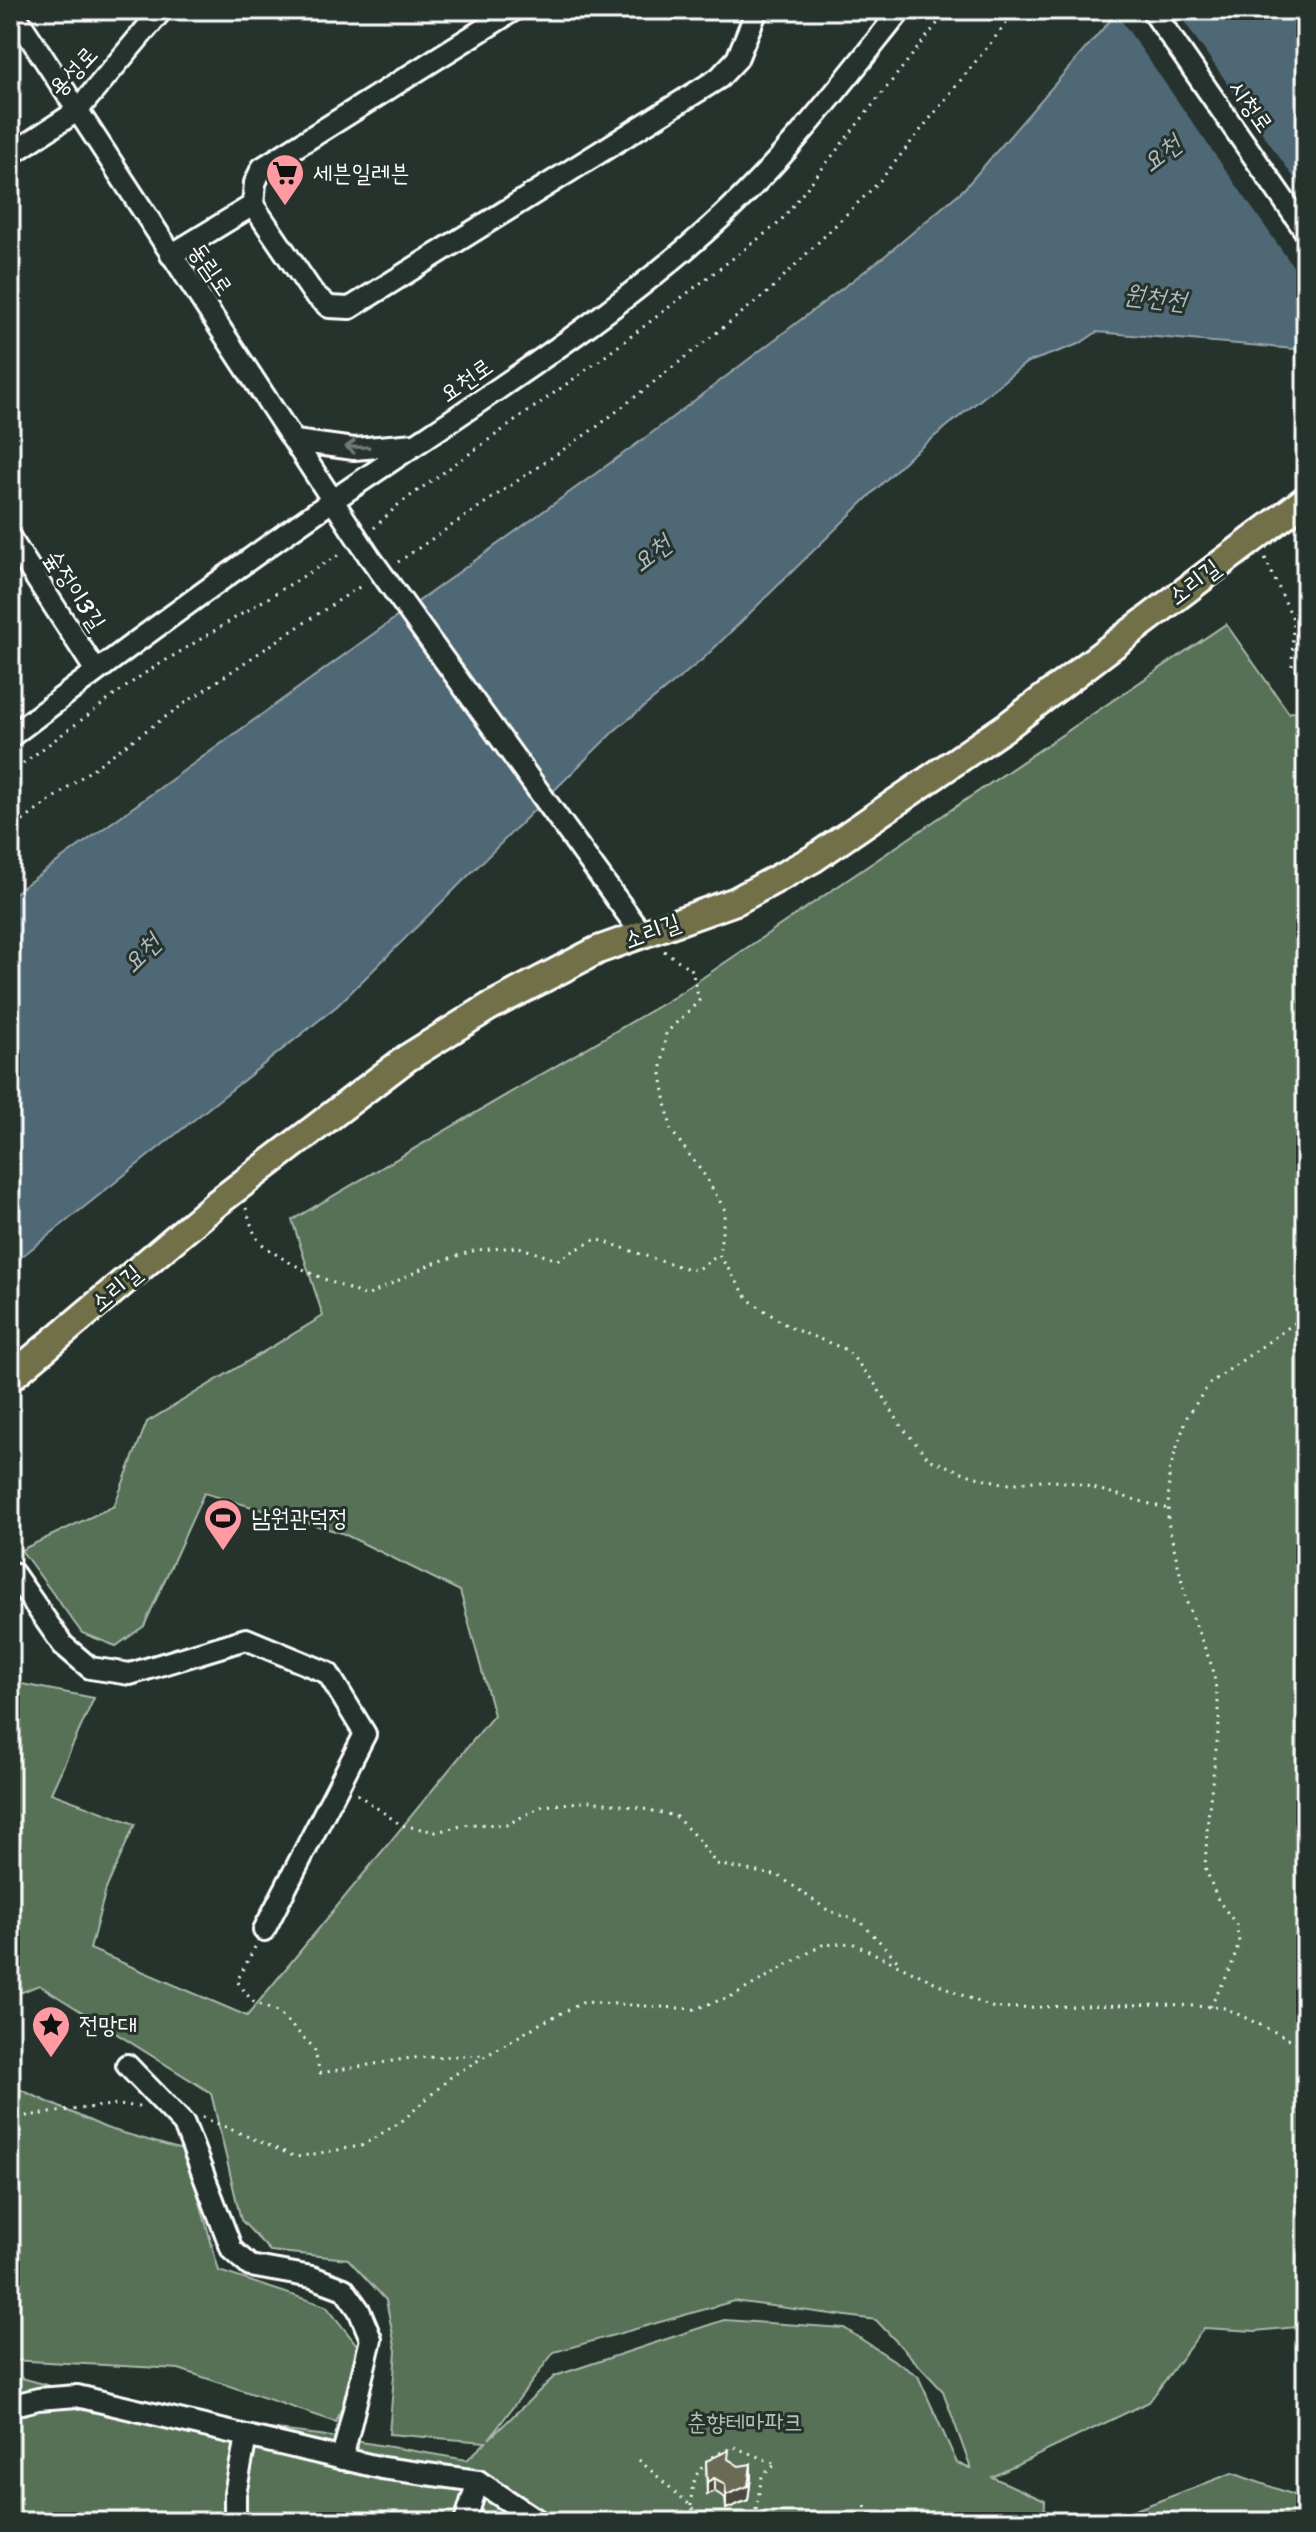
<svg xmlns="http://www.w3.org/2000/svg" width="1316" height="2532" viewBox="0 0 1316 2532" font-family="Sriracha,'Poor Story',sans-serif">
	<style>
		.green { fill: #567157; stroke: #aab8ab; stroke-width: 2; fill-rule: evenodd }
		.water { fill: #506874; stroke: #96a4ac; stroke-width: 2 }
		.pier { fill: #26332d }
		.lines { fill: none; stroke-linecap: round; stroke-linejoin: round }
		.minor-casing { stroke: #fff; stroke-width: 26 }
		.major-casing { stroke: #fff; stroke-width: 32 }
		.path { stroke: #fff; stroke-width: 3; stroke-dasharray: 2 6; stroke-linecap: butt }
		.minor { stroke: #26332d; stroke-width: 20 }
		.major { stroke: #71704a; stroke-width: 26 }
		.minor-bridge-casing { stroke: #fff; stroke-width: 26; stroke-linecap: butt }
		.minor-bridge { stroke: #26332d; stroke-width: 20 }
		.wall { fill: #5c5b49; stroke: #fff; stroke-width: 2 }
		.shaded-wall { fill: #4b4a3c; stroke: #fff; stroke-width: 2 }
		.building { fill: #6b6a55; stroke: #fff; stroke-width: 2 }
		.oneway { stroke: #727a76 }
		.labels { text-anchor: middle; stroke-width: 6; stroke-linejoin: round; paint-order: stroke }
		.street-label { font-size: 24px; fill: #fff; stroke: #26332d }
		.poi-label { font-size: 24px; fill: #fff; stroke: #26332d; text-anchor: start }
		.park-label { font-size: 24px; fill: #b3bfb3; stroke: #26332d }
		.water-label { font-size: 26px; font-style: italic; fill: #b0bbc0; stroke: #26332d }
	</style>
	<rect width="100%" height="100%" fill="#26332d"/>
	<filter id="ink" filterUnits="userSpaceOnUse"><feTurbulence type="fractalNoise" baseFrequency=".0125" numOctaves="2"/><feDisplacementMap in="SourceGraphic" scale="16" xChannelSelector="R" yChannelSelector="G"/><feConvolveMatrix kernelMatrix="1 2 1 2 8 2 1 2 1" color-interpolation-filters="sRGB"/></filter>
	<g filter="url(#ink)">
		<g class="green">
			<path d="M1226 624 1289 713 1306 708V2329L1297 2327 1255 2331 1204 2328 1149 2402 992 2477 1045 2501 1044 2522H10V2385L22 2378 159 2416 320 2435 467 2460 486 2442 389 2434 396 2351 386 2300 348 2259 270 2251 241 2220 211 2093 39 1985 10 1997V1693L17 1683 94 1698 51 1793 135 1824 106 1889 90 1949 247 2016 494 1715 460 1591 342 1533 204 1493 144 1626 116 1646 82 1633 21 1550 114 1506 147 1422 323 1316 292 1220 674 997ZM734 2301 876 2320 943 2391 971 2469 957 2463 918 2376 844 2328 724 2320 555 2376 489 2439 554 2352Z"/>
			<path d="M10 2085 106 2128 186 2151 219 2271 326 2306 364 2354 336 2422 179 2369 10 2360Z"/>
			<path d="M1232 2473 1306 2499V2522H1104Z"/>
		</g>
		<path class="water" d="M1119 10H1306V350L1097 332 1079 344 1026 363 909 457 703 659 614 731 337 1006 10 1266V896L649 435 886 255 964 189Z"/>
		<path class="pier" d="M1114 10H1176L1306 195V285Z"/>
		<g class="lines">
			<defs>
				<g id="minor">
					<path d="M12 10 369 556"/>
					<path d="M1152 10 1306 232"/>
					<path d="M10 155 77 111 162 10"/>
					<path d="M253 205 313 293 329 307 350 308 719 78 737 59 757 10"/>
					<path d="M171 255 253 205 255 183 262 168 514 10"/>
					<path d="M295 441 354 449 415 444"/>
					<path d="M10 538 96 671"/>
					<path d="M10 737C115 656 223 577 332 501 458 414 590 334 705 232 779 167 840 86 901 10"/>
					<path d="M615 897 642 934"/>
					<path d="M13 1573 63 1645 90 1668 130 1674 246 1639 328 1673 365 1734 264 1930"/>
					<path d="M127 2065 184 2124 232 2250 250 2266 312 2277 344 2289 359 2310 371 2339 342 2459"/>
					<path d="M10 2406 38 2399 77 2396 382 2468 478 2481 540 2522"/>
					<path d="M235 2522V2494L246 2437"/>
					<path d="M465 2522 478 2481"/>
				</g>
				<path id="major" d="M10 1378 217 1203 407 1058 489 1007 598 950 736 901 813 859 1007 726 1306 499"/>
			</defs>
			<use href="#minor" class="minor-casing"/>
			<use href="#major" class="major-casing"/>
			<g class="path">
				<path d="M374 528 398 505 600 360 779 223 948 10"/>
				<path d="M1265 558 1293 619 1292 667 1306 680"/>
				<path d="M398 562 598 426 767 293 879 182 1017 10"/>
				<path d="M10 773 142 675 343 552"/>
				<path d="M10 831C124 743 243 662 364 584"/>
				<path d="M664 951 692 970 699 1001 666 1033 661 1075 671 1130 705 1176 725 1210 719 1255 749 1300 789 1327 847 1350 873 1381 902 1427 929 1459 972 1476 1007 1484 1042 1480 1076 1483 1168 1509"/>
				<path d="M246 1208C249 1217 252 1230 257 1238 271 1259 342 1287 367 1296L431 1264 476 1250 519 1247 557 1260 596 1239C630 1249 661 1264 696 1270L719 1255"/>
				<path d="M357 1794 401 1825 436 1832 469 1824 506 1825 543 1806 589 1801 635 1807 675 1816 699 1840 716 1864 779 1876 829 1911 861 1922 901 1964"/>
				<path d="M255 1947 237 1981 252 2001 279 2013 314 2048 320 2073 411 2058 484 2055"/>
				<path d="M1210 2007 1230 1970 1239 1942 1236 1924 1218 1900 1205 1867 1208 1817 1220 1716 1213 1669 1187 1603 1168 1522 1169 1471 1187 1417 1209 1384 1306 1315"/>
				<path d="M202 2117 296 2157 361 2146 402 2121 452 2076 541 2023 584 2002 694 2009 735 1995 822 1945 852 1943 964 1996 994 2008 1164 2004 1225 2008 1306 2047"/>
				<path d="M10 2118 111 2105 140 2106"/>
				<path d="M639 2460 691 2506 698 2522"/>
				<path d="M691 2506C691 2472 703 2458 734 2447L776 2464 762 2476 754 2521 752 2522"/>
				<path d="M865 2506 874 2522"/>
			</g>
			<use href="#minor" class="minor"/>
			<use href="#major" class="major"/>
			<defs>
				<path id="minor-bridge" d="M369 556 615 897"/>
			</defs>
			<use href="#minor-bridge" class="minor-bridge-casing"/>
			<use href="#minor-bridge" class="minor-bridge"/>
		</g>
		<path class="wall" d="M728 2459 751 2477 748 2500 726 2509 725 2498 714 2491 707 2495 706 2461Z"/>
		<g class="shaded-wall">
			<path d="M751 2464V2477L748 2500 726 2509V2495Z"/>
			<path d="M714 2478V2491L707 2495V2482Z"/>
		</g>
		<path class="building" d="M729 2450 728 2459 739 2466 751 2464 748 2486 726 2495 725 2484 714 2478 707 2482 706 2461Z"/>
		<defs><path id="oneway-shaft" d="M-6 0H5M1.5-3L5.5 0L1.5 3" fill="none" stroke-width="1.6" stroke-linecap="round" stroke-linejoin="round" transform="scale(2)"/></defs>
		<use class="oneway" href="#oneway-shaft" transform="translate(357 447) rotate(-179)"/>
	</g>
	<defs>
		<symbol id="supermarket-pin" viewBox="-11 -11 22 30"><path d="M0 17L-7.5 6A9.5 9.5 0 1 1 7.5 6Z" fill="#ff9aa2" stroke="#26332d"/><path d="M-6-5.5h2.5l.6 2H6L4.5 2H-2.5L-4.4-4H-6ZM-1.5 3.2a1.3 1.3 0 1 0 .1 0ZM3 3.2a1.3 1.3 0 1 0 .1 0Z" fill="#111"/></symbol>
		<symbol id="stadium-pin" viewBox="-11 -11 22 30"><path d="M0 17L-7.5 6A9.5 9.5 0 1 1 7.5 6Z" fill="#ff9aa2" stroke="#26332d"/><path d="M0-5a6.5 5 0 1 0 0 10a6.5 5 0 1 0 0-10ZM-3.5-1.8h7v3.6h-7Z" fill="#111"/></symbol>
		<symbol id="sight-pin" viewBox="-11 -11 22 30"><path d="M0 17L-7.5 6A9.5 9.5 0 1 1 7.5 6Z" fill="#ff9aa2" stroke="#26332d"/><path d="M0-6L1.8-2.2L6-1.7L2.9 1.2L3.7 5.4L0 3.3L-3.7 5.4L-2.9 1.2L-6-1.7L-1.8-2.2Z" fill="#111"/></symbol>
	</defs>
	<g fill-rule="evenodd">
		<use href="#supermarket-pin" x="263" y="151" width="44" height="60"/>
		<use href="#stadium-pin" x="201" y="1496" width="44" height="60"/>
		<use href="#sight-pin" x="29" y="2003" width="44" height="60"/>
	</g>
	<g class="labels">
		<g class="street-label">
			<text transform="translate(73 71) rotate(-47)" y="8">용성로</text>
			<text transform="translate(1251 106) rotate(55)" y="8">시청로</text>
			<text transform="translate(211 269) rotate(56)" y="8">동림로</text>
			<text transform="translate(466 380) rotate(-35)" y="8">요천로</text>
			<text transform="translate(1194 582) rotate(-37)" y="8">소리길</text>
			<text transform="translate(75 590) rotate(57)" y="8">숲정이3길</text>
			<text transform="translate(652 931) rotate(-20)" y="8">소리길</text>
			<text transform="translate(116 1288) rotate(-40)" y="8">소리길</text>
		</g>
		<g class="poi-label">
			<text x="313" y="181">세븐일레븐</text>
			<text x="251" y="1526">남원관덕정</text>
			<text x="79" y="2033">전망대</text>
		</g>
		<g class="park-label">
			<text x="745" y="2430">춘향테마파크</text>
		</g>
		<g class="water-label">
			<text transform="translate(1161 153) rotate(-38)" y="9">요천</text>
			<text transform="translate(1155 297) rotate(7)" y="9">원천천</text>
			<text transform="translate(651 553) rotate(-38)" y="9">요천</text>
			<text transform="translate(141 953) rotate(-45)" y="9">요천</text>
		</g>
	</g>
	<rect width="1316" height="2532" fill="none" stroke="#26332d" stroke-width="40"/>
	<rect x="20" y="20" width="1276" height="2492" fill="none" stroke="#fff" stroke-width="3" filter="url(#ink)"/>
</svg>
